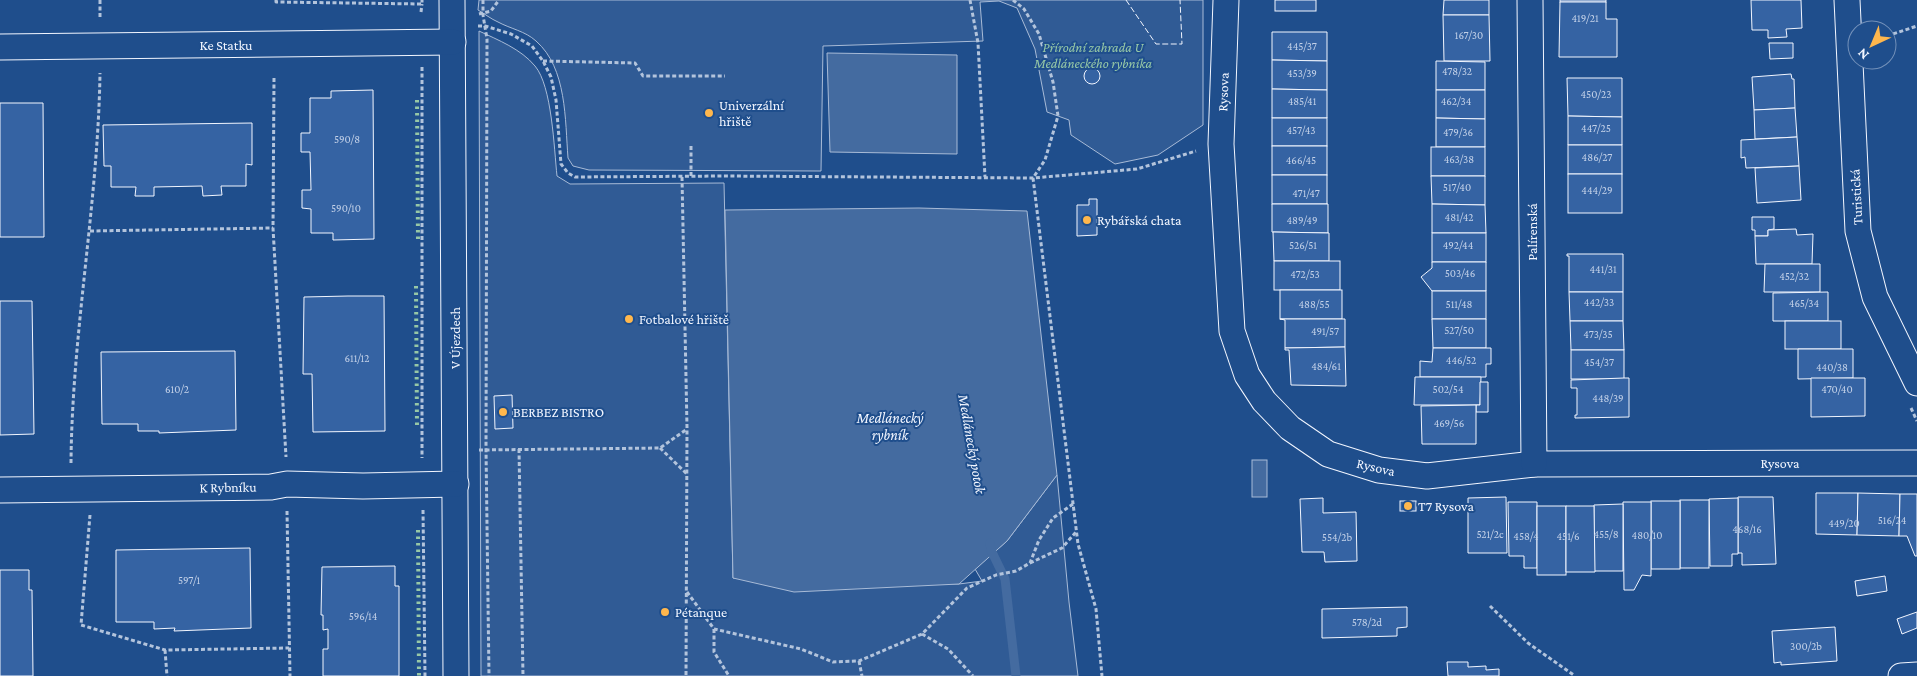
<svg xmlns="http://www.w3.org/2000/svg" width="1917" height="676" viewBox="0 0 1917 676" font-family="'Crimson Pro',serif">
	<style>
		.green { fill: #305b95; stroke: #a8bbd7 }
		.water { fill: #446ba0; stroke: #a8bbd7 }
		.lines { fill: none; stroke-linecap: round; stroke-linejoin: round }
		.stream { stroke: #446ba0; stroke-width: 9 }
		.building { fill: #3563a3; stroke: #f2f6ff }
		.street-casing { stroke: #f2f6ff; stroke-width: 27 }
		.path { stroke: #b3c4dc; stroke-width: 3; stroke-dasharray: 4 2.5; stroke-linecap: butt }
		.street { stroke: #1f4e8c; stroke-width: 25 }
		.hedge { stroke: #97c8a6; stroke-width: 4; stroke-dasharray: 2.5 4; stroke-linecap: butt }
		.fence { stroke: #f2f6ff; stroke-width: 1; stroke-dasharray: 6 2.5; stroke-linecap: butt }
		.poi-dot { fill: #ffb74d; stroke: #1f4e8c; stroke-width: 2 }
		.labels { text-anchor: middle; stroke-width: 4; stroke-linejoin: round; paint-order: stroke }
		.number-label { font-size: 11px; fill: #c3d1e8 }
		.street-label { font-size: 14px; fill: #f2f6ff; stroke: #1f4e8c }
		.park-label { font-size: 14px; font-style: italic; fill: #97c8a6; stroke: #1f4e8c }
		.poi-label { font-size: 14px; fill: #f2f6ff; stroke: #1f4e8c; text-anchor: start }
		.water-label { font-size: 15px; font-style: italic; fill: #f2f6ff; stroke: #1f4e8c }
	</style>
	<rect width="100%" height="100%" fill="#1f4e8c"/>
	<g class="green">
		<path d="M479 0H1203V125L1158 155 1115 164 1071 135 1069 120 1047 112 1035 49 1017 8 999 1 980 2 983 41 823 46 821 171 589 170 573 166 568 158C565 120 567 68 536 41 525 31 511 29 498 22 491 19 485 14 478 10Z"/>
		<path d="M479 31C498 40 521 49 535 66 552 86 554 148 557 176L570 184 724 183 733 578 959 584 982 581 975 569 1007 541 1057 475 1069 602 1078 676H481Z"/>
	</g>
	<g class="water">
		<path d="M827 53 957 55V154L830 152Z"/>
		<path d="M919 208 1027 211 1057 475 1007 541 959 584 794 592 733 578 725 210Z"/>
		<rect x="1252" y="460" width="15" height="37"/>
	</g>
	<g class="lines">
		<path class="stream" d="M990 543 991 550 1005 579 1016 676"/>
	</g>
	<g class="building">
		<rect x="1275" y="0" width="41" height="11"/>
		<path d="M1444 0H1489V15H1443Z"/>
		<rect x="1560" y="0" width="46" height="2"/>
		<path d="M1751 0H1801L1802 28 1786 29 1787 37 1768 38V30H1752Z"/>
		<path d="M1560 2H1606V19H1617V57H1559Z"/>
		<path d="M1443 15H1489L1490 61H1444Z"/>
		<path d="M1272 32H1327V61L1272 60Z"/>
		<path d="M1769 43H1793V58L1770 59Z"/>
		<path d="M1272 60 1327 61V90L1272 89Z"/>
		<path d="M1436 61 1485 62V90H1436Z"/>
		<circle cx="1092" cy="76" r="8"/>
		<path d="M1791 74 1792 79H1794L1795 108 1754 110 1752 77Z"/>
		<path d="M1567 78H1622V117L1568 116Z"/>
		<path d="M1272 89 1327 90V118H1272Z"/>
		<path d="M373 90 374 239 333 240V233H311V209L302 208V190H311L310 152H301V133H310V98H331V91Z"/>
		<path d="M1436 90H1485V119L1436 118Z"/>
		<path d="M0 103H43L44 237H0Z"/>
		<path d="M1795 108 1797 137 1755 139 1754 110Z"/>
		<path d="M1568 116 1622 117V145H1568Z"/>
		<rect x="1272" y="118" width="55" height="28"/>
		<path d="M1436 118 1485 119V147H1436Z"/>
		<path d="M252 123V165L246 164V186H221L222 195 203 196 202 186 154 187V196H135L136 187H111V166H104L103 125Z"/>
		<path d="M1797 137 1799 166 1746 168 1745 157 1741 158V140Z"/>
		<rect x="1568" y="145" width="54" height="29"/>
		<rect x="1272" y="146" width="55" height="29"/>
		<rect x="1431" y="147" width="54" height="29"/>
		<path d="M1799 166 1801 200 1757 203 1755 168Z"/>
		<rect x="1568" y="174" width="54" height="39"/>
		<rect x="1272" y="175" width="55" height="29"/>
		<path d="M1431 176H1485V205L1432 204Z"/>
		<path d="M1089 199H1097V235L1077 236V205H1089Z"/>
		<path d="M1272 204H1328V233L1272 232Z"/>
		<path d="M1432 204 1485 205 1486 233H1432Z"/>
		<path d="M1752 217H1774V229L1768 230V236H1755V230H1752Z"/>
		<path d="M1796 229 1797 235 1813 234 1812 264H1756L1755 236H1768V230Z"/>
		<path d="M1273 232 1329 233V261H1274Z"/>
		<rect x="1432" y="233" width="54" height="29"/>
		<path d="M1567 254H1623V292H1569V256H1567Z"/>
		<rect x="1274" y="261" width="66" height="29"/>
		<path d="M1432 262H1486V291H1432L1421 277 1432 268Z"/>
		<path d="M1765 264H1820V292H1764Z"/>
		<rect x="1280" y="290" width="62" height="29"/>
		<rect x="1432" y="291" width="54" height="28"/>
		<path d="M1569 292H1623V321H1570Z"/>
		<path d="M1828 292V321H1773V293Z"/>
		<path d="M348 296H384L385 431 313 432 312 374H303L304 297Z"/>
		<path d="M0 301H32L34 434 0 435Z"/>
		<path d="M1280 319H1345V347L1285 348V320Z"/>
		<path d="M1432 319H1486V348H1433Z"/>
		<path d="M1570 321H1623L1624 350H1571Z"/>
		<rect x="1785" y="321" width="56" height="28"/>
		<path d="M1345 347 1346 386 1291 385 1289 350H1285V348Z"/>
		<path d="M1433 348H1491V364H1486V377H1420V361L1432 362Z"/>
		<path d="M1798 349H1853V378L1798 379Z"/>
		<rect x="1571" y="350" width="53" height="29"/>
		<path d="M235 351 236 430 159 433V431H138V424H102L101 352Z"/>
		<path d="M1415 377H1481L1480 405H1414Z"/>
		<path d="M1624 378H1629V417L1575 418V415H1577V388H1571V380Z"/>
		<path d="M1811 378H1865V416L1811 417Z"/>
		<path d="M1480 382H1488V412H1476V405H1480Z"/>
		<path d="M512 395 513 428 495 429 494 396Z"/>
		<path d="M1476 405V444H1422L1421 406Z"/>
		<path d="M1816 493H1858L1857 535 1816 534Z"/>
		<path d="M1858 493 1900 494 1899 536 1857 535Z"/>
		<path d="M1900 494H1917V556H1915L1907 536H1899Z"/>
		<path d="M1506 497 1507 553H1468V498Z"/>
		<path d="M1738 497H1773L1776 564 1742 565V553H1738Z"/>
		<path d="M1323 498V513L1356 512 1357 561 1325 562 1324 552H1302L1300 499Z"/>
		<path d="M1738 498V554H1732V566H1710L1709 499Z"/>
		<rect x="1680" y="500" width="29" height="68"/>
		<rect x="1400" y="501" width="16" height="10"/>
		<rect x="1651" y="501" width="29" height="68"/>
		<path d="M1508 502H1537V568H1524V556H1509Z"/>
		<path d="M1623 502H1651V576L1642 575 1634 590H1624Z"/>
		<path d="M1623 504V571H1594V505Z"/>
		<rect x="1537" y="506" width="29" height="69"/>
		<path d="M1566 506H1594L1595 572H1566Z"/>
		<path d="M250 548 251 628 174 631 175 628 154 629V622H116V550Z"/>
		<path d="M395 566V586H399V676H323V649H328V629L323 630V615H321L322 567Z"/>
		<path d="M0 570H29V590H32L33 676H0Z"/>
		<path d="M1885 576 1887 591 1857 596 1855 581Z"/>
		<path d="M1407 607V627L1397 628V636L1322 638V609Z"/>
		<path d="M1917 612V628L1902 634 1897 619Z"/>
		<path d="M1835 627 1837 661 1781 665V662L1774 663 1772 631Z"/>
		<path d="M1447 662H1468V667L1486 666V670L1499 669V676H1448Z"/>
	</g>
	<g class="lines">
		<defs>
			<g id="street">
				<path d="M452 0 456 676"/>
				<path d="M1226 0 1221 144 1232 331 1247 375 1264 401 1290 428 1328 454 1379 470 1427 476 1534 464 1917 463"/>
				<path d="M1530 0 1534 464"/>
				<path d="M1847 0 1858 231 1875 297 1917 383"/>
				<path d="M0 47 453 42"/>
				<path d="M0 490 271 487 287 484 363 486 456 484"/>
				<path d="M1901 676 1917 675"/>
			</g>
		</defs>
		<use href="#street" class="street-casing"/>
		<g class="path">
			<path d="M100 0V19"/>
			<path d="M276 0V2L422 4V0"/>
			<path d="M483 0V15L487 39 486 449 489 676"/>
			<path d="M970 0 978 43 985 177"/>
			<path d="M1013 0 1024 9 1039 34 1053 82 1058 116 1045 160 1033 178 1078 544 1096 609 1102 676"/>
			<path d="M421 12 422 4"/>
			<path d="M479 14 491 11 499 0"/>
			<path d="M478 26H485L511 34 532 46 543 61 551 77 556 100 561 164 568 173 575 177 724 176 1033 178 1137 169 1196 151"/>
			<path d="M1887 36 1917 26"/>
			<path d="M543 61 635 63 643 76H725"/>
			<path d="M422 67V458"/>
			<path d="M274 78 273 228 286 457"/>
			<path d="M691 146V176"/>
			<path d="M682 177 687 428 686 676"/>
			<path d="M90 231 273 228"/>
			<path d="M1911 408 1917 421"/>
			<path d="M660 448 687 474"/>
			<path d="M519 449 523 676"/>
			<path d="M479 450 660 448 687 429"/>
			<path d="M71 463C72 333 98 204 100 73"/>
			<path d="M423 510 425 676"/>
			<path d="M287 511 290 676"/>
			<path d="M90 515 81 625 165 650 289 648"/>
			<path d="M1030 563 1062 548 1076 532"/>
			<path d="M687 592 714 629 801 649 833 662 859 661 922 634 967 588 996 575 1016 571 1030 563 1039 540 1053 518 1073 504"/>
			<path d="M1490 606 1528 643 1575 676"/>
			<path d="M714 629V652L729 676"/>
			<path d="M922 634 948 649 973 676"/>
			<path d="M165 650 167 676"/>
			<path d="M859 661 862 676"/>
		</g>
		<use href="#street" class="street"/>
		<g class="hedge">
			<path d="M417 100 418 241"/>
			<path d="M416 286 417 427"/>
			<path d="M418 530 419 676"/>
		</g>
		<path class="fence" d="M1126 0 1156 44H1182L1180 0"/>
	</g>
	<g class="poi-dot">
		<circle cx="709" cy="113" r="5"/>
		<circle cx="1087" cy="220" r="5"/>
		<circle cx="629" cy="319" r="5"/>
		<circle cx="503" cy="412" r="5"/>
		<circle cx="1408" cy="506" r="5"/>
		<circle cx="665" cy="612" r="5"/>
	</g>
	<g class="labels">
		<g class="number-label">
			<text x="1585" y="22">419/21</text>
			<text x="1469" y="39">167/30</text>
			<text x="1302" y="50">445/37</text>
			<text x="1457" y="75">478/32</text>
			<text x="1302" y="77">453/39</text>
			<text x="1596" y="98">450/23</text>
			<text x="1302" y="105">485/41</text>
			<text x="1456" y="105">462/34</text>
			<text x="1596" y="132">447/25</text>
			<text x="1301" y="134">457/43</text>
			<text x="1458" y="136">479/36</text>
			<text x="347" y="143">590/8</text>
			<text x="1597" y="161">486/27</text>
			<text x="1459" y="163">463/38</text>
			<text x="1301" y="164">466/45</text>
			<text x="1457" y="191">517/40</text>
			<text x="1597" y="194">444/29</text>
			<text x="1306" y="197">471/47</text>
			<text x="346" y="212">590/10</text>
			<text x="1459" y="221">481/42</text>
			<text x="1302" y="224">489/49</text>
			<text x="1303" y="249">526/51</text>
			<text x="1458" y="249">492/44</text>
			<text x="1603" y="273">441/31</text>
			<text x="1460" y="277">503/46</text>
			<text x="1305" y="278">472/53</text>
			<text x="1794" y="280">452/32</text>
			<text x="1599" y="306">442/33</text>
			<text x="1804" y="307">465/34</text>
			<text x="1314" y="308">488/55</text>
			<text x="1459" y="308">511/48</text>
			<text x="1459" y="334">527/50</text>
			<text x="1325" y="335">491/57</text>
			<text x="1598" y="338">473/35</text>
			<text x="357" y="362">611/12</text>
			<text x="1461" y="364">446/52</text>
			<text x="1599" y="366">454/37</text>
			<text x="1326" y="370">484/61</text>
			<text x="1832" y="371">440/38</text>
			<text x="177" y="393">610/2</text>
			<text x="1448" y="393">502/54</text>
			<text x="1837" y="393">470/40</text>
			<text x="1608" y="402">448/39</text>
			<text x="1449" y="427">469/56</text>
			<text x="1892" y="524">516/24</text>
			<text x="1844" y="527">449/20</text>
			<text x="1747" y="533">468/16</text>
			<text x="1490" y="538">521/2c</text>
			<text x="1606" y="538">455/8</text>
			<text x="1647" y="539">480/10</text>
			<text x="1526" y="540">458/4</text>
			<text x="1568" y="540">451/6</text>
			<text x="1337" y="541">554/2b</text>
			<text x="189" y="584">597/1</text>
			<text x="363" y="620">596/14</text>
			<text x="1367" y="626">578/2d</text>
			<text x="1806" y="650">300/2b</text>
		</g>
		<g class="street-label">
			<text x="226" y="50">Ke Statku</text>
			<text transform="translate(1223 92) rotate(-88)" y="5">Rysova</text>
			<text transform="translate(1856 197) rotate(-93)" y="5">Turistická</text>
			<text transform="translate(1532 232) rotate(-90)" y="5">Palírenská</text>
			<text transform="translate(455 338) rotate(-90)" y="5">V Újezdech</text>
			<text x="1780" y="468">Rysova</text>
			<text transform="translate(1376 467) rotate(13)" y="5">Rysova</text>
			<text transform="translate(228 487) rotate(-1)" y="5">K Rybníku</text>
		</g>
		<g class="park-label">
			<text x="1093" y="52">Přírodní zahrada U<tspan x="1093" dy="16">Medláneckého rybníka</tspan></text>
		</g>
		<g class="poi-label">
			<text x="719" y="110">Univerzální<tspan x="719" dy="16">hřiště</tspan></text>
			<text x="1097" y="225">Rybářská chata</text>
			<text x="639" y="324">Fotbalové hřiště</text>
			<text x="513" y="417">BERBEZ BISTRO</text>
			<text x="1418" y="511">T7 Rysova</text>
			<text x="675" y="617">Pétanque</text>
		</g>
		<g class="water-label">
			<text x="890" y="423">Medlánecký<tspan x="890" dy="17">rybník</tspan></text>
			<text transform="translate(972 444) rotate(80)" y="5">Medlánecký potok</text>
		</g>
	</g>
	<g transform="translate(1872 45) rotate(224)"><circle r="24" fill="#1f4e8c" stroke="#7391ba"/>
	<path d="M0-4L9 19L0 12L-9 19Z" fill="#ffb74d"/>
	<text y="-8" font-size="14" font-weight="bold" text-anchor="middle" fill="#f2f6ff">N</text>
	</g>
</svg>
